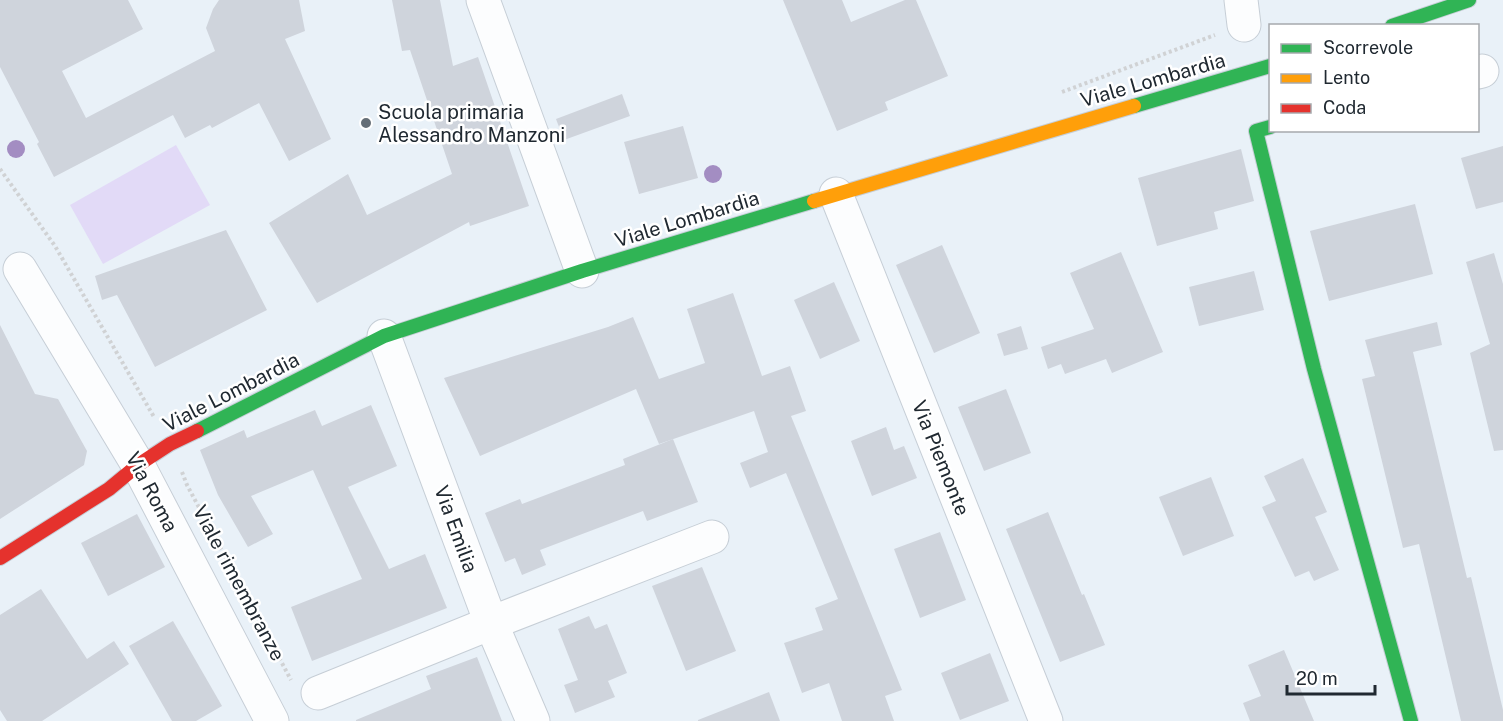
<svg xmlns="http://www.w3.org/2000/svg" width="1503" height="721" viewBox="0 0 1503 721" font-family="'Public Sans',sans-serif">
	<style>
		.green { fill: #e2daf7 }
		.building { fill: #cfd4dc }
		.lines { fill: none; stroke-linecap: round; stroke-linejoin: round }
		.street-casing { stroke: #c6ced6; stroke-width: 35 }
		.fast-casing { stroke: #c6ced6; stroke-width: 16 }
		.slow-casing { stroke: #c6ced6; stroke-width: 16 }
		.jam-casing { stroke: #c6ced6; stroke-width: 16 }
		.path { stroke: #d0d2d4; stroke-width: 4; stroke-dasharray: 3 3; stroke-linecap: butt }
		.street { stroke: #fcfdfe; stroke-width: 33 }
		.fast { stroke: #30b455; stroke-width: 14 }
		.slow { stroke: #ff9f0a; stroke-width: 14 }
		.jam { stroke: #e5322d; stroke-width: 14 }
		.tree { fill: #a38dc2 }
		.poi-dot { fill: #666f77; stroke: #fff; stroke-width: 2 }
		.labels { text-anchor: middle; stroke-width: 5; stroke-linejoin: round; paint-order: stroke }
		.street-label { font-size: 20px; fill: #202931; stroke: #fff }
		.poi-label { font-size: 20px; fill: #202931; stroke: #fff; text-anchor: start }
	</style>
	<rect width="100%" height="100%" fill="#e9f1f8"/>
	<path class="green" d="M176 145 210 205 103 264 70 205Z"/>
	<g class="building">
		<path d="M0 0H128L143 29 62 71 86 118 215 51 206 28 213 9 219 0H299L305 31 285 39 331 139 289 161 259 103 212 128 210 125 185 138 173 115 54 177 37 144 39 142 0 67Z"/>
		<path d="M392 0H440L453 66 478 57 529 206 470 226 469 222 317 303 269 223 348 174 367 215 452 174 410 50 402 51Z"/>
		<path d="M783 0H842L851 22 905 0H916L948 76 885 102 888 110 837 131Z"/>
		<path d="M622 94 630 116 564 140 556 119Z"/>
		<path d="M683 126 698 178 639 194 624 142Z"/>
		<path d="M1503 146V202L1476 209 1461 158Z"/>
		<path d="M1241 149 1254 201 1214 212 1218 229 1157 246 1138 178Z"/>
		<path d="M1415 204 1433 274 1329 301 1310 231Z"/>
		<path d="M226 230 267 310 155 367 117 295 102 300 95 276Z"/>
		<path d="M942 245 980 333 934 353 896 265Z"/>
		<path d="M1121 252 1163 352 1112 373 1106 359 1065 374 1061 364 1048 369 1041 347 1094 329 1070 273Z"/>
		<path d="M1494 253 1503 284V450L1494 451 1470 353 1490 344 1466 262Z"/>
		<path d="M1254 271 1264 310 1199 326 1189 287Z"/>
		<path d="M834 282 860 341 820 359 794 300Z"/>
		<path d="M733 293 762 376 790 366 806 411 791 416 902 690 885 696 894 721H842L829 683 802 693 784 643 823 630 815 608 838 599 786 473 750 488 740 463 768 452 754 411 659 444 636 389 480 456 444 378 608 327 633 317 659 379 705 363 687 309Z"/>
		<path d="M1437 322 1442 345 1413 352 1467 578 1471 577 1503 710V721H1461L1419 544 1403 548 1362 379 1375 376 1365 340Z"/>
		<path d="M0 325 35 394 58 399 87 451 84 465 0 519Z"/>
		<path d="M1021 326 1028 349 1004 356 997 334Z"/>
		<path d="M1006 389 1031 453 984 471 958 407Z"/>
		<path d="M371 405 397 466 348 487 389 569 425 554 447 608 312 661 291 607 362 579 313 470 251 496 273 534 248 547 218 495 200 450 244 430 247 438 315 410 322 426Z"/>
		<path d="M886 427 894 450 904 446 917 478 872 496 851 441Z"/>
		<path d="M673 439 698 502 647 521 643 511 540 550 546 565 522 575 515 558 505 562 485 513 520 499 522 504 625 465 623 459Z"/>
		<path d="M1303 458 1327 512 1315 517 1339 570 1314 581 1309 571 1295 577 1262 507 1276 501 1264 476Z"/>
		<path d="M1211 477 1234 536 1183 556 1159 497Z"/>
		<path d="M1048 512 1082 595 1084 594 1105 645 1060 662 1006 529Z"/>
		<path d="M137 514 165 567 108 596 81 543Z"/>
		<path d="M940 532 966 600 920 618 894 549Z"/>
		<path d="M702 567 736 651 686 671 652 586Z"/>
		<path d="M41 589 87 659 114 641 129 664 42 721H7L0 710V615Z"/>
		<path d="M589 616 595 629 607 624 627 673 608 681 615 697 575 713 564 685 578 680 558 629Z"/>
		<path d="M173 621 222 706 196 721H172L129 646Z"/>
		<path d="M1284 650 1314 721H1250L1243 703 1261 696 1248 665Z"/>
		<path d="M990 653 1009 701 960 720 941 673Z"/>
		<path d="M477 657 502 721H356V720L431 689 426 676Z"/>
		<path d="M769 692 780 721H698V720Z"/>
	</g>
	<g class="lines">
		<defs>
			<g id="street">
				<path d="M483 0 582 271"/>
				<path d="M1241 0 1244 25"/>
				<path d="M1478 72 1482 71"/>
				<path d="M836 194 1046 721"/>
				<path d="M20 269 138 465 272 721"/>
				<path d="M384 336 491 623 533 721"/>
				<path d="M318 693 491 623 712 537"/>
			</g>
			<g id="fast">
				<path d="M1392 26 1469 0"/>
				<path d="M1134 106 1270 66"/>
				<path d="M1270 127 1256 131 1314 369 1411 721"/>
				<path d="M197 431 384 336 582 271 814 201"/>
			</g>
			<path id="slow" d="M814 201 1134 106"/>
			<path id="jam" d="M0 558 109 489 138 465 170 444 197 431"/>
		</defs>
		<use href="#street" class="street-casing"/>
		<use href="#fast" class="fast-casing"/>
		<use href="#slow" class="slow-casing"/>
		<use href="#jam" class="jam-casing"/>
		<g class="path">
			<path d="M1062 92 1215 35"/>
			<path d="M0 169 55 246 154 417"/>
			<path d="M182 472 187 485 291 680"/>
		</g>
		<use href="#street" class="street"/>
		<use href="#fast" class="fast"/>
		<use href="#slow" class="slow"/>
		<use href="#jam" class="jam"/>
	</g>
	<g class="tree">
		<circle cx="16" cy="149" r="9"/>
		<circle cx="713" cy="174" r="9"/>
	</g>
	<circle class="poi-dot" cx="366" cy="123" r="6"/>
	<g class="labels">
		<g class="street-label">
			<text transform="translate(1153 80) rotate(-16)" y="7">Viale Lombardia</text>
			<text transform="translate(687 219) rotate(-17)" y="7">Viale Lombardia</text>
			<text transform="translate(231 392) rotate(-27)" y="7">Viale Lombardia</text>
			<text transform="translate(941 458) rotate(68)" y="7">Via Piemonte</text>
			<text transform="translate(152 492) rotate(62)" y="7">Via Roma</text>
			<text transform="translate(456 529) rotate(70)" y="7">Via Emilia</text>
			<text transform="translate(239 583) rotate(62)" y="7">Viale rimembranze</text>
		</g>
		<g class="poi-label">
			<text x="378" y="119">Scuola primaria<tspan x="378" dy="23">Alessandro Manzoni</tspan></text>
		</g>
	</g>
	<rect x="1269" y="24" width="210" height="108" fill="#ffffff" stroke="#a6a9ad" stroke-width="1.5"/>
	<rect x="1281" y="44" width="30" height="9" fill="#30b455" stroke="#a6a9ad" stroke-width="1.5"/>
	<text x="1323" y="54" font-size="18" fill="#202931">Scorrevole</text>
	<rect x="1281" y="74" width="30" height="9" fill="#ff9f0a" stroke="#a6a9ad" stroke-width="1.5"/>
	<text x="1323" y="84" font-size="18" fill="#202931">Lento</text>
	<rect x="1281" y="104" width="30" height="9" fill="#e5322d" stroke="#a6a9ad" stroke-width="1.5"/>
	<text x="1323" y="114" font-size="18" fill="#202931">Coda</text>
	<path d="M1287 685v9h88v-9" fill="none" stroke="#202931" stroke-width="3"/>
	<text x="1296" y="685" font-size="18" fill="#202931" stroke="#ffffff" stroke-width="4.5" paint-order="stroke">20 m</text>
</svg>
